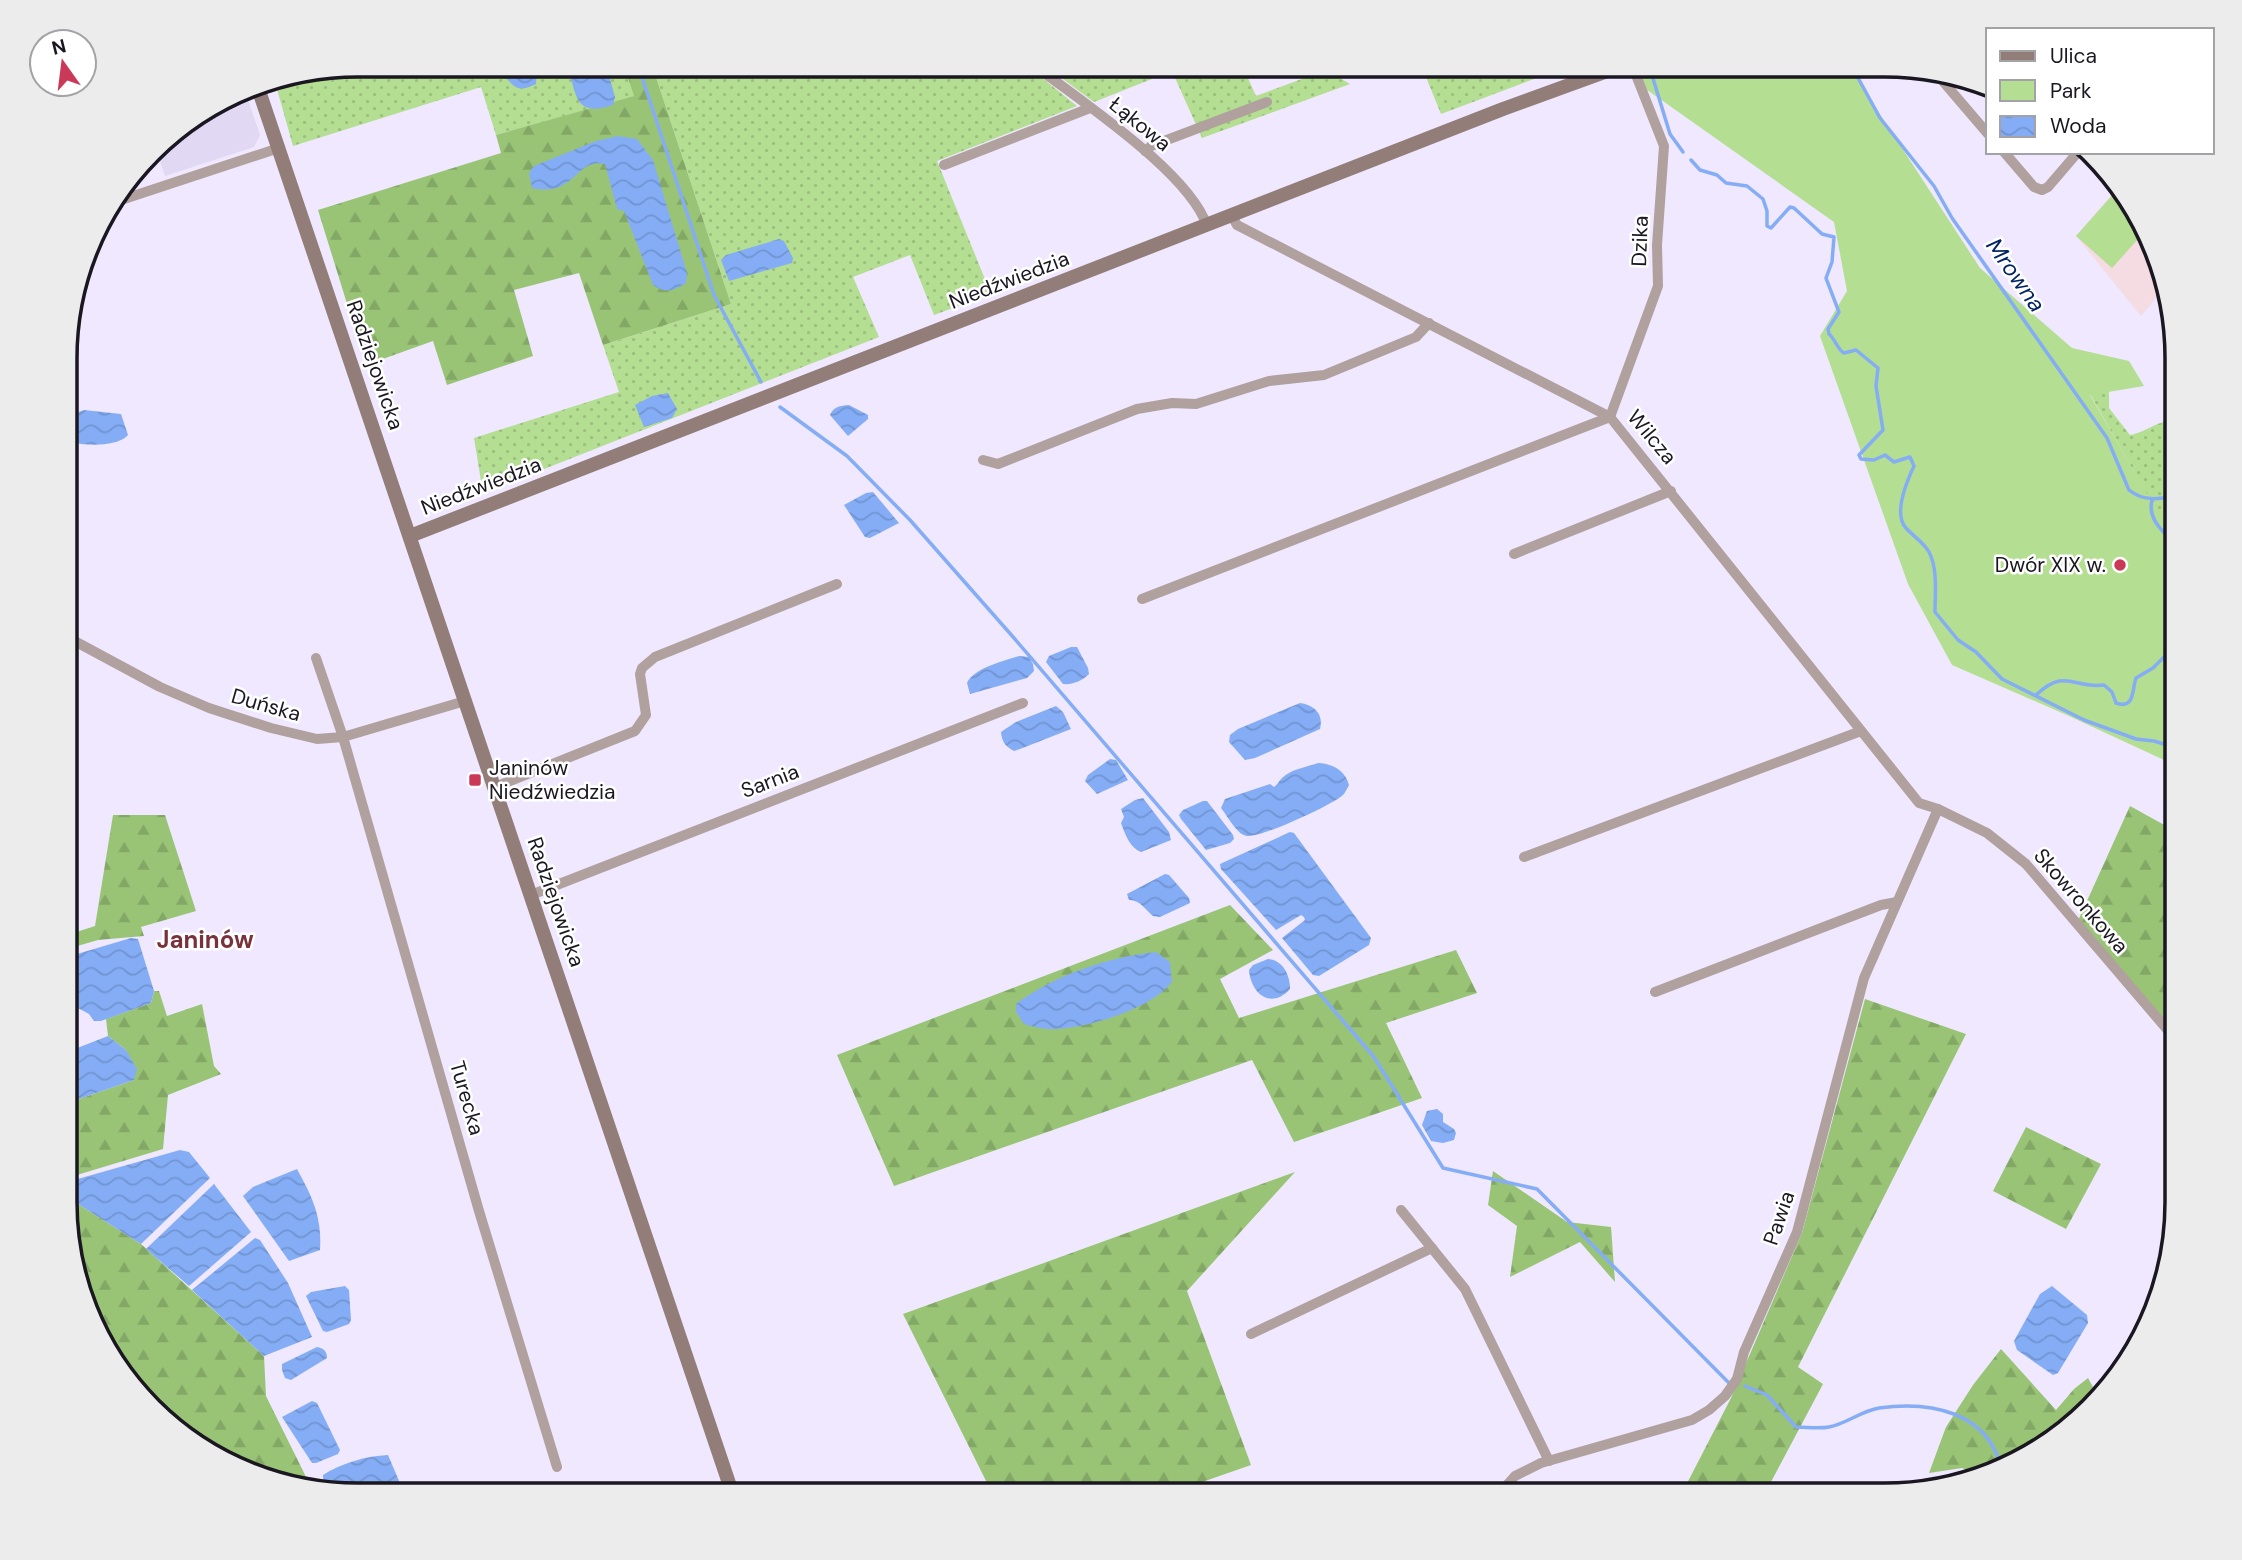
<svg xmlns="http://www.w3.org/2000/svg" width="2242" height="1560" viewBox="0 0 2242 1560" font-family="'DM Sans',sans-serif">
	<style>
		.built { fill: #e1d8f3 }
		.education { fill: #f5dbe2 }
		.grass { fill: url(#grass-dots) }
		.forest { fill: url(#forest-firs) }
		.park { fill: #b4de91 }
		.water { fill: url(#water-waves) }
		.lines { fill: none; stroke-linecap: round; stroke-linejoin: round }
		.stream { stroke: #84adf5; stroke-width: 3.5 }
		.street { stroke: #b0a19f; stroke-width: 10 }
		.secondary { stroke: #927d79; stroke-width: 14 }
		.poi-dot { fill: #ca3a58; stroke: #fff; stroke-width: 2.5 }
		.labels { text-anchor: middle; stroke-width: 5; stroke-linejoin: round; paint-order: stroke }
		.street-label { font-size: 21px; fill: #1a1721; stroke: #fff }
		.poi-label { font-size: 21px; fill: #1a1721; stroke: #fff; text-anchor: end }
		.water-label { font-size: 23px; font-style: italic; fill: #032563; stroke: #fff }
		.quarter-label { font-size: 24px; font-weight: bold; fill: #79323c; stroke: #fff }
		.rim { fill: none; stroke: #1a1721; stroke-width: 3.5 }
	</style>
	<defs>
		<pattern id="grass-dots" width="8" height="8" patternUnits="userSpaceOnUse" patternTransform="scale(1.75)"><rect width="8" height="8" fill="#b4de91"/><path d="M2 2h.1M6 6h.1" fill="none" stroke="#9abe7d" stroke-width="1.8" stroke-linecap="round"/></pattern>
		<pattern id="forest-firs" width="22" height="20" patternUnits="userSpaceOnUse" patternTransform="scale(1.75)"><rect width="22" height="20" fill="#99c476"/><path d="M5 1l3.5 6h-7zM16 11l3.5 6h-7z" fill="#83a866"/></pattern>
		<pattern id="water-waves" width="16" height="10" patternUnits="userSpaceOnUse" patternTransform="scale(1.75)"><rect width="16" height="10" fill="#84adf5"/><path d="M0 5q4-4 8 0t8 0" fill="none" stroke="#7194d2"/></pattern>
	</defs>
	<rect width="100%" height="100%" fill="#efe8ff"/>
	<path class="built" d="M244 88 260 135 254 147 165 176 156 149 164 138Z"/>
	<path class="education" d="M2116 190 2147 228 2163 290 2141 316 2076 236Z"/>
	<g class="grass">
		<path d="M359 65H624L635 96 496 135 481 87 293 146 277 89Z"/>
		<path d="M652 65H1026L1077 106 937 161 991 294 934 315 910 255 853 277 879 337 483 493 474 438 619 392 603 345 731 304Z"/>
		<path d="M1044 65H1169L1173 71 1187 65H1242L1256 96 1326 70 1350 84 1202 138 1172 71 1094 102Z"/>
		<path d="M1462 65H1571L1441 114 1426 77Z"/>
		<path d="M2109 391V408L2130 435C2147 432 2159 419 2177 420V503L2159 516 2090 394Z"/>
	</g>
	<g class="forest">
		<path d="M624 65H652L731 304 603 345 579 273 514 290 533 356 447 385 433 341 366 365 318 210 501 153 496 135 634 96Z"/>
		<path d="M2130 806 2177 832V1019L2168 1036 2077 923Z"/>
		<path d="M113 815H165L196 911 141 927 144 936 98 940 67 949V935L95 926Z"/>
		<path d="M1230 905 1273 950 1220 979 1239 1018 1456 950 1477 993 1386 1023 1422 1098 1294 1142 1252 1060 894 1186 837 1055Z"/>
		<path d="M154 991H159L167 1016 202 1004 214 1066 221 1074 168 1095 163 1149 67 1178V1103L134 1080 126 1050 108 1036 106 1019 151 1003Z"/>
		<path d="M1865 999 1966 1034 1798 1367 1823 1384 1764 1495H1681L1731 1398 1802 1233Z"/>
		<path d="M2026 1127 2101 1164 2066 1229 1993 1191Z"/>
		<path d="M1493 1171 1567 1222 1611 1227 1615 1282 1580 1242 1510 1277 1517 1226 1488 1205Z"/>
		<path d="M1295 1172 1187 1291 1251 1465 1165 1495H993L903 1314Z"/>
		<path d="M67 1197 141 1244 264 1356 266 1396 312 1489 263 1480 180 1435 104 1348 67 1240Z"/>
		<path d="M2001 1349 2056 1410 2074 1389 2088 1378 2093 1387 2084 1407 2014 1465 1974 1474 1962 1468 1929 1473 1946 1427 1973 1385Z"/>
	</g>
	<g class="park">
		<path d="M1641 65H1848L1980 268 2072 348 2129 361 2144 386 2090 395 2159 515 2177 503V766L2069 716 1952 665 1908 584 1820 336 1847 291 1834 222 1643 87Z"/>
		<path d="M2116 191 2147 229 2112 268 2076 236Z"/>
	</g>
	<g class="water">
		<path d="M480 65H534L537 68 536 84C512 96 514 81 497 71 492 68 485 67 480 65Z"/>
		<path d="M567 65H606L615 97 613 105C574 118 577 95 567 65Z"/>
		<path d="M618 136 637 139 653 160 687 273 686 283C673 291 666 294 653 285L624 211 617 209 605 164C575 157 576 198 532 188L529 173 534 166 596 141Z"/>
		<path d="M779 239 784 241 793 258 792 263 729 281 721 260 726 255Z"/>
		<path d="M668 393 677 409 672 418 644 427 635 405 652 396Z"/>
		<path d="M849 405 868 415V419L848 436 830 415C834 406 840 406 849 405Z"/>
		<path d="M84 410 121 414 128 435C119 446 89 446 76 443L68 416Z"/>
		<path d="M873 492 899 523 870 538 865 537 844 505 866 493Z"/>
		<path d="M1071 647H1077L1088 668 1089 674C1082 681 1072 685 1063 684L1046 662 1049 656Z"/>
		<path d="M1019 656 1029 657 1033 664 1034 671 1027 678 970 694 967 683C974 668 1004 661 1019 656Z"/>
		<path d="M1300 703C1314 705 1324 714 1320 729L1255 758 1245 760 1229 742 1230 735 1238 729Z"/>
		<path d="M1056 706 1063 712 1071 729 1020 749 1014 751C1005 746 1002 742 1001 732L1016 722Z"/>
		<path d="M1110 759 1116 760 1128 780 1097 794 1085 781 1088 775Z"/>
		<path d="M1318 763C1333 764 1345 770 1349 785 1348 787 1345 793 1343 795 1332 805 1261 838 1247 836 1237 835 1227 815 1221 808L1225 799 1270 784 1274 787C1278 784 1279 781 1282 778 1291 769 1307 767 1318 763Z"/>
		<path d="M1143 798 1169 832 1171 840 1141 852C1130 848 1125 834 1121 823L1124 817 1121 809 1135 800Z"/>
		<path d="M1203 801H1207L1233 835 1234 839 1230 843 1206 850 1181 819 1179 815 1183 810Z"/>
		<path d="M1290 832 1294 833 1371 938 1369 945 1319 976 1313 975 1282 938 1305 920 1304 917 1301 915 1276 930 1221 869 1220 864Z"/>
		<path d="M1165 874 1169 875 1189 898 1190 903 1160 917 1153 916C1146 910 1139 899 1129 900L1127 894Z"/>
		<path d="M131 938 138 939 154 991 151 1003 101 1021H94L89 1014 78 1008 67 1014V957Z"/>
		<path d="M1156 952 1170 962 1172 982C1151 1009 1090 1027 1057 1029 1045 1030 1035 1027 1024 1024L1016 1012V1004C1052 976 1111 956 1156 952Z"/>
		<path d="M1268 959C1283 960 1290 975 1290 989 1271 1010 1251 994 1249 970L1253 965Z"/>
		<path d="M108 1036 126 1050 137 1069 134 1080 67 1103V1052Z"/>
		<path d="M1437 1109 1443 1114V1122L1454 1129 1456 1133 1454 1140 1443 1143 1431 1141 1422 1125 1427 1111Z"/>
		<path d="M180 1150 189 1152 210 1178 141 1244 67 1197V1182Z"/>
		<path d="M297 1169C312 1197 322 1216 320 1250L289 1261 243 1196 253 1187Z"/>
		<path d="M214 1184 251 1232 189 1286 146 1249Z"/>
		<path d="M255 1238 260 1240 288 1283 312 1337 264 1356 192 1290Z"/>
		<path d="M345 1286 349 1290 351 1320 349 1324 327 1332 323 1331 306 1296 311 1292Z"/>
		<path d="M2052 1286 2087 1315 2088 1323 2058 1373 2053 1375 2017 1350 2014 1341 2040 1294Z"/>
		<path d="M317 1347C323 1348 327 1351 327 1358L291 1380 285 1378 282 1370V1364Z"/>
		<path d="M312 1401 317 1403 340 1450 338 1454 316 1463H312L282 1417Z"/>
		<path d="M388 1455 405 1495H339L324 1491 323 1475C341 1463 367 1456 388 1455Z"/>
	</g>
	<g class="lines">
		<g class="stream">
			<path d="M638 65 714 295 761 382"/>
			<path d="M1851 65 1880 118 1934 186 1952 218 2107 438 2129 490C2144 502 2159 499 2177 496"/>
			<path d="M1651 72 1670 134 1683 152"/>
			<path d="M1691 160 1700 170 1717 175 1726 183 1747 186 1763 199 1767 211V226L1771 228 1790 207 1794 208 1822 234 1834 237 1832 262 1826 278 1839 312 1828 329 1829 334C1835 339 1838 350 1844 353L1856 350 1878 368 1876 386 1883 430 1859 455 1861 459 1874 460 1885 455 1894 462 1910 457 1914 466C1907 481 1893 514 1906 528 1913 536 1924 543 1929 552 1938 569 1935 594 1935 612L1958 640 1976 652 2002 679 2084 720 2136 739 2154 741 2177 748"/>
			<path d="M780 407 847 456 910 520 1014 638 1374 1057 1443 1168 1537 1189 1728 1382"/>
			<path d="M2152 500C2147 520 2164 532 2177 546"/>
			<path d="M2036 695C2066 667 2073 689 2104 685L2112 692 2116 703C2135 710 2132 689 2136 678L2153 668 2177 644"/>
			<path d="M1745 1386 1767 1395 1796 1427C1806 1427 1819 1429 1829 1427 1846 1424 1861 1411 1879 1408 1929 1401 1988 1411 2001 1468"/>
		</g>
		<g class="street">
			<path d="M1034 65C1080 101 1189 172 1207 226"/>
			<path d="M1935 72 1988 134"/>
			<path d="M1145 151 1151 146 1267 102"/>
			<path d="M2004 152 2034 187 2042 190 2048 187 2078 152"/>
			<path d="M944 165 1090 108"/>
			<path d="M115 202 279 148"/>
			<path d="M1232 216 1237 225 1610 417 1919 803 1938 809 1987 833 2026 864 2177 1041"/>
			<path d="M2176 338 2177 356"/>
			<path d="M983 460 998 464 1137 409 1172 403 1196 404 1269 381 1324 375 1416 337 1429 323"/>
			<path d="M1514 554 1671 491"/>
			<path d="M1142 599 1610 417 1658 286 1657 245 1664 146 1632 65"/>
			<path d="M67 637 160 687 209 708 271 728 317 739 343 737 465 701"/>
			<path d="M316 658 343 737 479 1211 557 1467"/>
			<path d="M495 787 635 731 646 715 640 674 642 668 655 657 837 584"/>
			<path d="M1524 857 1861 731"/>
			<path d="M531 895 1023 703"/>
			<path d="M1655 992 1881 905 1897 902"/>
			<path d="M1401 1210 1465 1289 1549 1461"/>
			<path d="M1251 1334 1432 1248"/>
			<path d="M1498 1495 1515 1476 1541 1463 1692 1420 1709 1410 1725 1396 1737 1379 1744 1352 1797 1232 1864 978 1938 809"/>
		</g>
		<g class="secondary">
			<path d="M257 85 733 1495"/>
			<path d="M410 536 1503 109 1624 65"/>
		</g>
	</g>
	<g class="poi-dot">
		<circle cx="2120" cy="565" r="7"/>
		<rect x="468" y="773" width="14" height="14" rx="3.5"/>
	</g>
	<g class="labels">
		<g class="street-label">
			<text transform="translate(1140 124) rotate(39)" y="7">Łąkowa</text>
			<text transform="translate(1640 241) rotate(-88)" y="7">Dzika</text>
			<text transform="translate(1009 280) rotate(-21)" y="7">Niedźwiedzia</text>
			<text transform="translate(375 365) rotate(71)" y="7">Radziejowicka</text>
			<text transform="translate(1652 437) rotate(50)" y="7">Wilcza</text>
			<text transform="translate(481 486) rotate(-21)" y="7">Niedźwiedzia</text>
			<text transform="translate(266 705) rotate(16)" y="7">Duńska</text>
			<text transform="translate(770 781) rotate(-21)" y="7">Sarnia</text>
			<text transform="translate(2081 901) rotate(49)" y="7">Skowronkowa</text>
			<text transform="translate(556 902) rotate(71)" y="7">Radziejowicka</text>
			<text transform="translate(467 1098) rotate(74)" y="7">Turecka</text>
			<text transform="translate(1779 1218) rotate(-71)" y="7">Pawia</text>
		</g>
		<g class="poi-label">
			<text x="2106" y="572">Dwór XIX w.</text>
			<text x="489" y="775" text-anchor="start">Janinów<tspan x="489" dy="24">Niedźwiedzia</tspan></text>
		</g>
		<g class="water-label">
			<text transform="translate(2016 275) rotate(55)" y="8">Mrowna</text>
		</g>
		<g class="quarter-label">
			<text x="205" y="948">Janinów</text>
		</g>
	</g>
	<path d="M0 0H2242V1560H0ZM358 77H1884A281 281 0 0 1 2165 358V1202A281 281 0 0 1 1884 1483H358A281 281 0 0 1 77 1202V358A281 281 0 0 1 358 77Z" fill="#edeced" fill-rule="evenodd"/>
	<path class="rim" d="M358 77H1884A281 281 0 0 1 2165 358V1202A281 281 0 0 1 1884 1483H358A281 281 0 0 1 77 1202V358A281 281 0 0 1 358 77Z"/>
	<rect x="1986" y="28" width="228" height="126" fill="#ffffff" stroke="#a3a2a6" stroke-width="2"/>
	<rect x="2000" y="51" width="35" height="10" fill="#927d79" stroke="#a3a2a6" stroke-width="2"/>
	<text x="2050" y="63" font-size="21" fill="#1a1721">Ulica</text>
	<rect x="2000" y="80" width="35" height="21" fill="#b4de91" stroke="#a3a2a6" stroke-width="2"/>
	<text x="2050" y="98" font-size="21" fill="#1a1721">Park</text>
	<rect x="2000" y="116" width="35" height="21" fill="url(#water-waves)" stroke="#a3a2a6" stroke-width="2"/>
	<text x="2050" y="133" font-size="21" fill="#1a1721">Woda</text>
	<g transform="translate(63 63) rotate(346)"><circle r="33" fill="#ffffff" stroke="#a3a2a6" stroke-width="2"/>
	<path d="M0-5L12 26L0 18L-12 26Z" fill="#ca3a58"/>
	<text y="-10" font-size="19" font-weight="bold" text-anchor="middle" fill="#1a1721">N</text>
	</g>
</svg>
